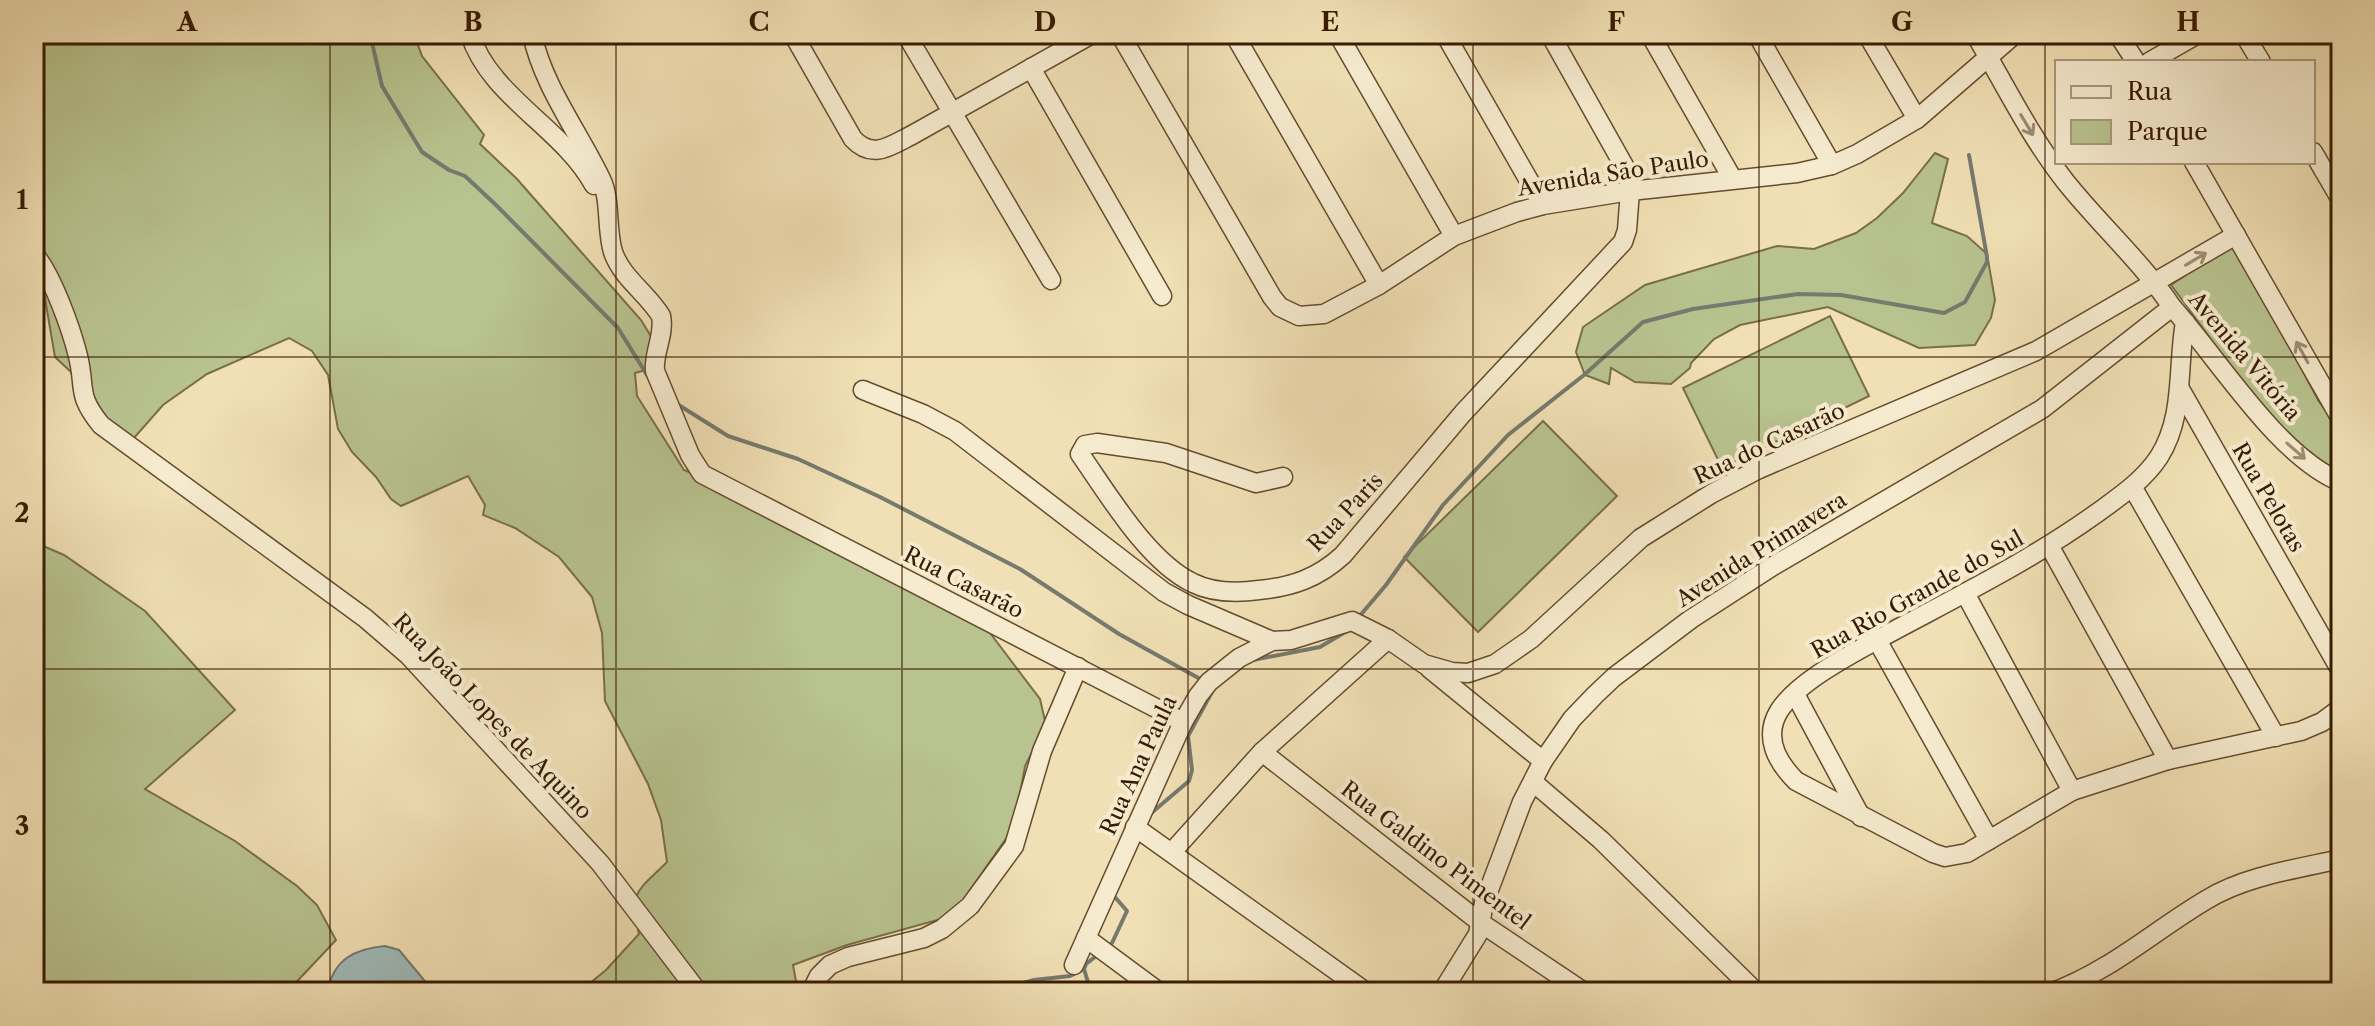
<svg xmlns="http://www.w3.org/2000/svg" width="2375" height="1026" viewBox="0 0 2375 1026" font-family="'Libre Caslon Text',serif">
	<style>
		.green { fill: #b8c38f; stroke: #786f48; stroke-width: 2 }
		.water { fill: #9fbab9; stroke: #767a6f; stroke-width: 2 }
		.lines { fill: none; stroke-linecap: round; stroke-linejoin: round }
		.stream { stroke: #767a6f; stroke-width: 4 }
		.minor-casing { stroke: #664c2e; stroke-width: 21 }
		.minor { stroke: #f6ebcf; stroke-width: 18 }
		.oneway { stroke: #a08d72 }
		.grid { fill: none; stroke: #381b01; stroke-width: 2; stroke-opacity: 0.55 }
		.labels { text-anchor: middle; stroke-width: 8; stroke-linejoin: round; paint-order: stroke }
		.street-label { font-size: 22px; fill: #381b01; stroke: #f6ebcf }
		.neatline { fill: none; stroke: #381b01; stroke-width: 3 }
		.grid-label { font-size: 26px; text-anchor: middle; font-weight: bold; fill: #381b01 }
	</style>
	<rect width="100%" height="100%" fill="#f1e0b5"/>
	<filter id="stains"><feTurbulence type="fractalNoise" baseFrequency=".0025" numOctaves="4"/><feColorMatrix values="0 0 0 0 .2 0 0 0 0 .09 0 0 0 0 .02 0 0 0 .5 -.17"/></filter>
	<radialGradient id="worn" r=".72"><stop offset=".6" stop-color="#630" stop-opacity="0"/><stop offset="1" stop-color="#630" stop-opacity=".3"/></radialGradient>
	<g class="green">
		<path d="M34 34H414L422 56 484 135 480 144 517 179 641 320 652 338 646 370 635 373 637 396 684 470 716 483 987 629 1040 699 1046 725 1025 766 1014 827 952 916 847 945 793 965 798 992H579L606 970 639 934C629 890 637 892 667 862L661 820 648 784 605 701 602 633 592 597 559 557 515 528 483 515 485 505 468 476 401 506 391 499 376 477 352 452 338 429 328 375 312 351 289 338 207 374 163 405 134 438 112 429 75 383 71 372 55 357 43 287 34 275Z"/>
		<path d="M1935 153 1948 159 1932 223 1967 236 1987 254 1995 300 1991 318 1975 345 1919 348 1828 307 1740 325 1714 339 1691 363 1690 368 1671 384 1635 382 1611 368 1609 384 1585 375 1576 352 1583 327 1645 285 1777 246 1814 249 1856 233 1877 218 1903 193Z"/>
		<path d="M2235 242 2318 400 2341 432V475C2269 431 2222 352 2171 285Z"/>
		<path d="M1830 316 1869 396 1722 468 1683 388Z"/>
		<path d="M1543 421 1617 496 1478 632 1404 557Z"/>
		<path d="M34 542 64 555 145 611 235 710 145 789 235 841 297 886 317 905 336 940 287 992H34Z"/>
	</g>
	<path class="water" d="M385 946 399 950 434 992H327C334 959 354 949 385 946Z"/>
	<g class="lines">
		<g class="stream">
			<path d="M370 34 382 86 422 152 449 170 465 176 496 205 618 328 652 383"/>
			<path d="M677 404 728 436 798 459 880 497 1020 569 1119 634 1202 680"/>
			<path d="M1358 618 1386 585 1443 505 1508 435 1584 375 1643 322 1693 309 1798 294 1841 295 1944 313 1965 302 1987 262V257L1969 155"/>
			<path d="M1253 660 1320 647 1347 631"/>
			<path d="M1149 815 1189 781 1192 770 1188 736 1213 690"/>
			<path d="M1107 947 1112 943 1127 911 1114 896"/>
			<path d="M1084 969 1091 992"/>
			<path d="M821 989 829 992"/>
			<path d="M989 992 1034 980 1070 976 1084 969 1086 964 1100 953"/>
		</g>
		<defs>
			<g id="minor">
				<path d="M470 34C489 96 563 128 594 185"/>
				<path d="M532 34C543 86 578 131 601 179 611 199 606 229 613 252 622 278 647 293 661 316 665 335 653 353 655 371L690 455 702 474 1183 722"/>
				<path d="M793 34 853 139C873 160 890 146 912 135L1092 34"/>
				<path d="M906 34 1051 280"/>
				<path d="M1120 34 1272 297 1280 307 1299 316 1324 314 1379 285 1454 236 1517 212 1543 205 1630 191 1797 173 1832 165 1857 154 1917 119 2015 34"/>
				<path d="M1234 34 1379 285"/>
				<path d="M1338 34 1454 236"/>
				<path d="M1445 34 1543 205"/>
				<path d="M1650 34 1732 178"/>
				<path d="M1757 34 1832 165"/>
				<path d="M1867 34 1917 119"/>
				<path d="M1975 34C2004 83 2029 135 2065 181 2099 224 2141 261 2172 307 2218 358 2278 457 2341 482"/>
				<path d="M2118 34 2136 62"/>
				<path d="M2244 34 2261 62"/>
				<path d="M2149 62 2198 34"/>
				<path d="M1031 68 1162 296"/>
				<path d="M2313 152 2341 200"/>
				<path d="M2194 162 2341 419"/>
				<path d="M34 254C52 275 71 328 78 356 86 389 76 394 101 425L365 618 408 655 600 863 698 992"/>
				<path d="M2185 322C2177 367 2185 416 2159 457 2143 481 2119 497 2097 513 2026 564 1948 601 1871 643 1843 659 1797 683 1779 711 1763 737 1777 762 1796 781L1933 853 1945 857 1967 853 2072 791 2168 760 2301 731 2322 722 2341 708"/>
				<path d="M2180 389 2341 671"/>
				<path d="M863 390 923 414 955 431 1164 592 1188 605 1272 641"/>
				<path d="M1283 477 1256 483 1166 453 1097 443 1085 445 1080 454C1108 494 1148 562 1193 583 1213 593 1237 593 1259 590 1292 587 1318 578 1343 555L1463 413 1623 242 1627 230 1630 191 1628 173 1550 34"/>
				<path d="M2133 488 2276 737"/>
				<path d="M2050 547 2168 760"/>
				<path d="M1965 593 2072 791"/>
				<path d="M1877 640 1989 840"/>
				<path d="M1429 668 1543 761"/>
				<path d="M1795 694 1861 817"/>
				<path d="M1262 752 1481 923 1584 992"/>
				<path d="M1533 782 1601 840 1756 992"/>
				<path d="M1135 827 1366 992"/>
				<path d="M1172 852 1262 752 1388 639"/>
				<path d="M1086 938 1159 992"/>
				<path d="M1074 965 1183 722 1198 696 1209 682 1239 658 1272 641 1291 640 1352 621 1388 639 1424 664 1452 672 1468 673 1495 664 1531 639 1641 538 1711 494 1759 469 2036 351 2236 235"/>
				<path d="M811 992 819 976 830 965 848 957 924 938 942 929 970 906 1014 846 1042 751 1078 667"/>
				<path d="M1442 992 1478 934 1484 903 1522 802 1543 761 1572 719 1595 695 1614 677 1691 619 1773 566 2042 409 2172 307"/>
				<path d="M2053 992C2110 971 2154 931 2206 900 2245 876 2296 869 2341 859"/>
			</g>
		</defs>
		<use href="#minor" class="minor-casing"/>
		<use href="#minor" class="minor"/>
	</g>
	<defs><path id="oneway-shaft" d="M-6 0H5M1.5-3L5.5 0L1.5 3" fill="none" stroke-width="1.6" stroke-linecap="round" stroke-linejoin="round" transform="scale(2)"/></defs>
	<g class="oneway">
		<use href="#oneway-shaft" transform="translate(2027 125) rotate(59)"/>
		<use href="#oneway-shaft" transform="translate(2196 259) rotate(-31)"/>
		<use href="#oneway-shaft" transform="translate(2302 352) rotate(-119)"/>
		<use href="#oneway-shaft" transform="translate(2296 451) rotate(41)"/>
	</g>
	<path class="grid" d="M330 34V992M616 34V992M902 34V992M1188 34V992M1473 34V992M1759 34V992M2045 34V992M34 357H2341M34 669H2341"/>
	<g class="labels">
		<g class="street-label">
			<text transform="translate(1613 173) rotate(-9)" y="8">Avenida São Paulo</text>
			<text transform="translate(2245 356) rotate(50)" y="8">Avenida Vitória</text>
			<text transform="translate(1769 443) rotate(-25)" y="8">Rua do Casarão</text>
			<text transform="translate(2269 497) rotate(60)" y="8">Rua Pelotas</text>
			<text transform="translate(1345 512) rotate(-47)" y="8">Rua Paris</text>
			<text transform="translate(1761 549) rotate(-32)" y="8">Avenida Primavera</text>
			<text transform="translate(964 582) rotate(27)" y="8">Rua Casarão</text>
			<text transform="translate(1917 594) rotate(-29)" y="8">Rua Rio Grande do Sul</text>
			<text transform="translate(493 716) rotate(46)" y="8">Rua João Lopes de Aquino</text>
			<text transform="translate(1138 765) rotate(-65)" y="8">Rua Ana Paula</text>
			<text transform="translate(1436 855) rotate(37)" y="8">Rua Galdino Pimentel</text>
		</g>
	</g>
	<rect width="2375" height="1026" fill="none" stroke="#f1e0b5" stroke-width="88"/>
	<rect x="2055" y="60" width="260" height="104" fill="#f6ebcf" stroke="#aa987d" stroke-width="2"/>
	<rect x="2071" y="86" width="40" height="12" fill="#f6ebcf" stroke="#aa987d" stroke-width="2"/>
	<text x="2127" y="100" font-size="24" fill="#381b01">Rua</text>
	<rect x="2071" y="120" width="40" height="24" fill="#b8c38f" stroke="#aa987d" stroke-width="2"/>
	<text x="2127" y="140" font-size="24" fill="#381b01">Parque</text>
	<rect x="44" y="44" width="2287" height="938" class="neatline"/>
	<g class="grid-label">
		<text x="187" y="31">A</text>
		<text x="473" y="31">B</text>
		<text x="759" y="31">C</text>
		<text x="1045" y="31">D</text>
		<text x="1330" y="31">E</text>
		<text x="1616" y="31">F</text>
		<text x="1902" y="31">G</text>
		<text x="2188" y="31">H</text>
		<text x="22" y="209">1</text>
		<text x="22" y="522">2</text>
		<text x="22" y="835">3</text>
	</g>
	<rect width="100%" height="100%" filter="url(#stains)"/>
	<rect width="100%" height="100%" fill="url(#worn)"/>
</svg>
